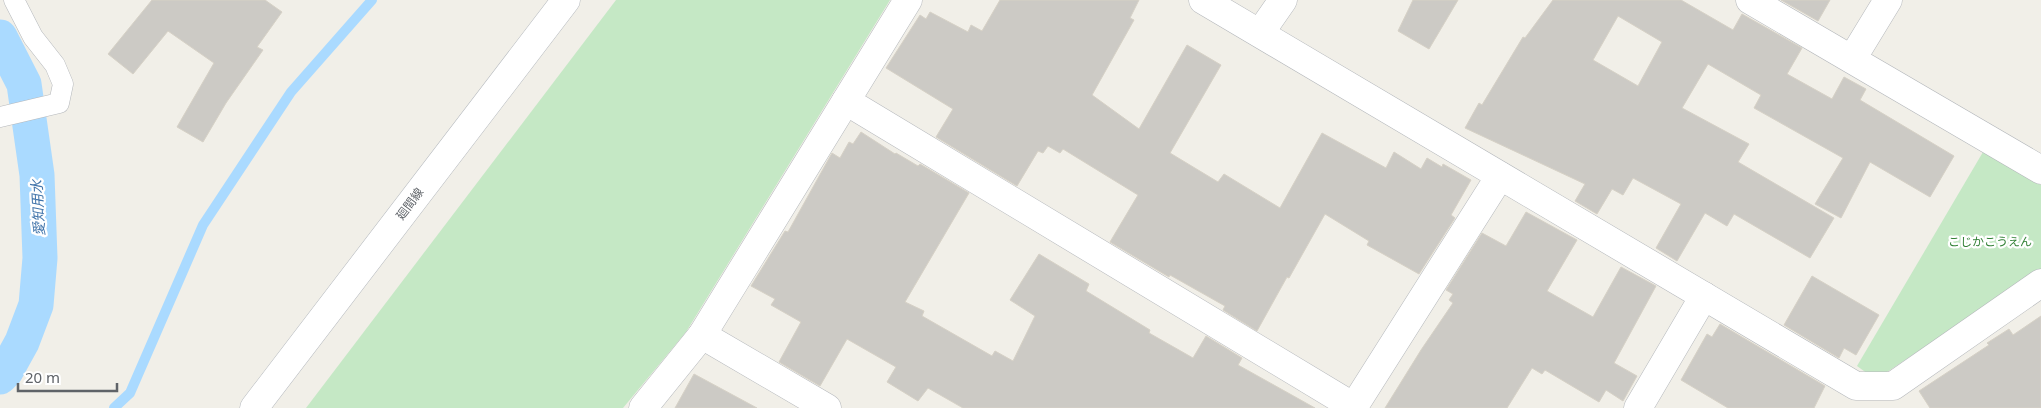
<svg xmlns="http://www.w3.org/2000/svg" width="2041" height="408" viewBox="0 0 2041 408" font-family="'Noto Sans','Noto Sans JP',sans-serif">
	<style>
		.green { fill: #c5e8c5 }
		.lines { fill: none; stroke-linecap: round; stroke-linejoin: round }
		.stream { stroke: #aadaff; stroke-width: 10 }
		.canal { stroke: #aadaff; stroke-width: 35 }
		.building { fill: #cccac5; stroke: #d6d1c6; fill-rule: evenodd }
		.lane-casing { stroke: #b5b8bc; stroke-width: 21 }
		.street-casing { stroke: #b5b8bc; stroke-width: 29 }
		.secondary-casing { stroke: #b6babf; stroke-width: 29 }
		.lane { stroke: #fff; stroke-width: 20 }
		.street { stroke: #fff; stroke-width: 28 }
		.secondary { stroke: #fff; stroke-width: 28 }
		.labels { text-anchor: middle; stroke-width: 4.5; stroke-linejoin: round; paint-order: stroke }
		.street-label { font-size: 12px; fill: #5f6368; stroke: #fff }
		.park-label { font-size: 12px; fill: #348238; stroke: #fff }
		.water-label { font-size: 14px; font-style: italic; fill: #4174aa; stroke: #fff }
	</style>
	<rect width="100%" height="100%" fill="#f1efe8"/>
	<g class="green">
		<path d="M616 0H890L686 332 623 408H306Z"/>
		<path d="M1983 152 2041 185V270L1884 374H1868L1857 366Z"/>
	</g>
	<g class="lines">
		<path class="stream" d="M114 408 130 393 203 225 291 92 372 0"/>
		<path class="canal" d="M0 37 24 84 37 175 40 258 36 305 22 342 6 371 0 377"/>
	</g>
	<g class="building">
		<path d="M152 0H265L282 12 257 47 263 50 226 103 203 142 177 127 214 63 168 31 133 74 108 54Z"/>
		<path d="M1000 0H1139L1130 18 1134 20 1092 95 1139 129 1187 45 1221 65 1170 153 1218 182 1224 174 1280 208 1322 133 1386 168 1394 152 1421 169 1427 158 1442 167 1443 164 1471 180 1451 215 1455 218 1419 274 1367 245 1369 241 1325 214 1289 278 1287 277 1257 331 1223 310 1225 306 1170 275 1169 277 1110 242 1138 195 1063 149 1060 153 1048 146 1043 153 1038 151 1017 186 936 137 953 109 886 68 920 15 926 19 930 12 968 32 971 25 982 31Z"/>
		<path d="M1413 0H1458L1429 49 1398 31Z"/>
		<path d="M1553 0H1681L1733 30 1742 14 1802 48 1787 74 1832 99 1844 77 1866 89 1860 100 1954 156 1930 197 1870 162 1841 218 1815 204 1843 158 1754 108 1761 95 1708 64 1682 108 1749 144 1738 162 1834 218 1810 258 1734 214 1727 226 1705 213 1677 261 1656 248 1681 204 1633 178 1623 195 1612 189 1597 214 1575 201 1585 184 1465 128 1479 103 1482 105 1523 37 1525 38ZM1618 16 1662 42 1638 86 1593 60Z"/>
		<path d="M1781 0H1830L1818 21Z"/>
		<path d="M861 132 895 154 896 153 918 166 920 164 969 193 905 302 924 311 922 316 992 356 995 351 1013 361 1035 316 1010 300 1039 254 1089 284 1086 291 1150 330 1149 333 1193 358 1206 336 1242 358 1238 365 1315 408H963L928 388 918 401 887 382 896 367 847 339 820 386 779 362 801 322 771 305 775 299 751 286 785 231 788 232 832 153 840 158 849 142 853 144Z"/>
		<path d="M1526 212 1577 240 1547 291 1593 317 1621 267 1656 286 1614 363 1637 376 1623 401 1606 390 1599 402 1545 370 1542 374 1532 368 1507 408H1385L1421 350 1453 303 1449 300 1453 294 1446 290 1482 233 1506 246Z"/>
		<path d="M1812 276 1879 315 1856 355 1844 348 1839 358 1784 325Z"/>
		<path d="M2041 316V408H1930L1919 391 1989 345 1987 343 2009 329 2013 335Z"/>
		<path d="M1720 324 1825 386 1814 408H1728L1681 380 1707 334 1712 337Z"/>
		<path d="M694 374 757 408H675Z"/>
	</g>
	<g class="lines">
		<defs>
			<path id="lane" d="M0 117 59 103 63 84 55 65 33 37 14 0"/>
			<g id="street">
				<path d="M1203 0 1856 386H1893L2041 283"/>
				<path d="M1750 0 2041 170"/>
				<path d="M1260 33 1283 0"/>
				<path d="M1852 59 1888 0"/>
				<path d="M846 101 1354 407"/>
				<path d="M702 335 827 408"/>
				<path d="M643 408 702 335 908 0"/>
				<path d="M1353 408 1500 176"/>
				<path d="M1638 408 1704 296"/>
			</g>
			<path id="secondary" d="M254 408 566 0"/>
		</defs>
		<use href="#lane" class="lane-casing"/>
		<use href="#street" class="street-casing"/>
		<use href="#secondary" class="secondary-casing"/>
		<use href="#lane" class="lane"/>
		<use href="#street" class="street"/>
		<use href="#secondary" class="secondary"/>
	</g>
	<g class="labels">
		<g class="street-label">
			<text transform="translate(410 204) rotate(-53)" y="4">廻間線</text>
		</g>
		<g class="park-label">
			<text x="1990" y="246">こじかこうえん</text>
		</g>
		<g class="water-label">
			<text transform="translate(38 208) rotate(-93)" y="5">愛知用水</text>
		</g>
	</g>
	<path d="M18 383v8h99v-8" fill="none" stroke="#5f6368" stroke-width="2.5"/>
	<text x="25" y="383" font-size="15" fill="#5f6368" stroke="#ffffff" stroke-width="4" paint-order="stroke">20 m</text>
</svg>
